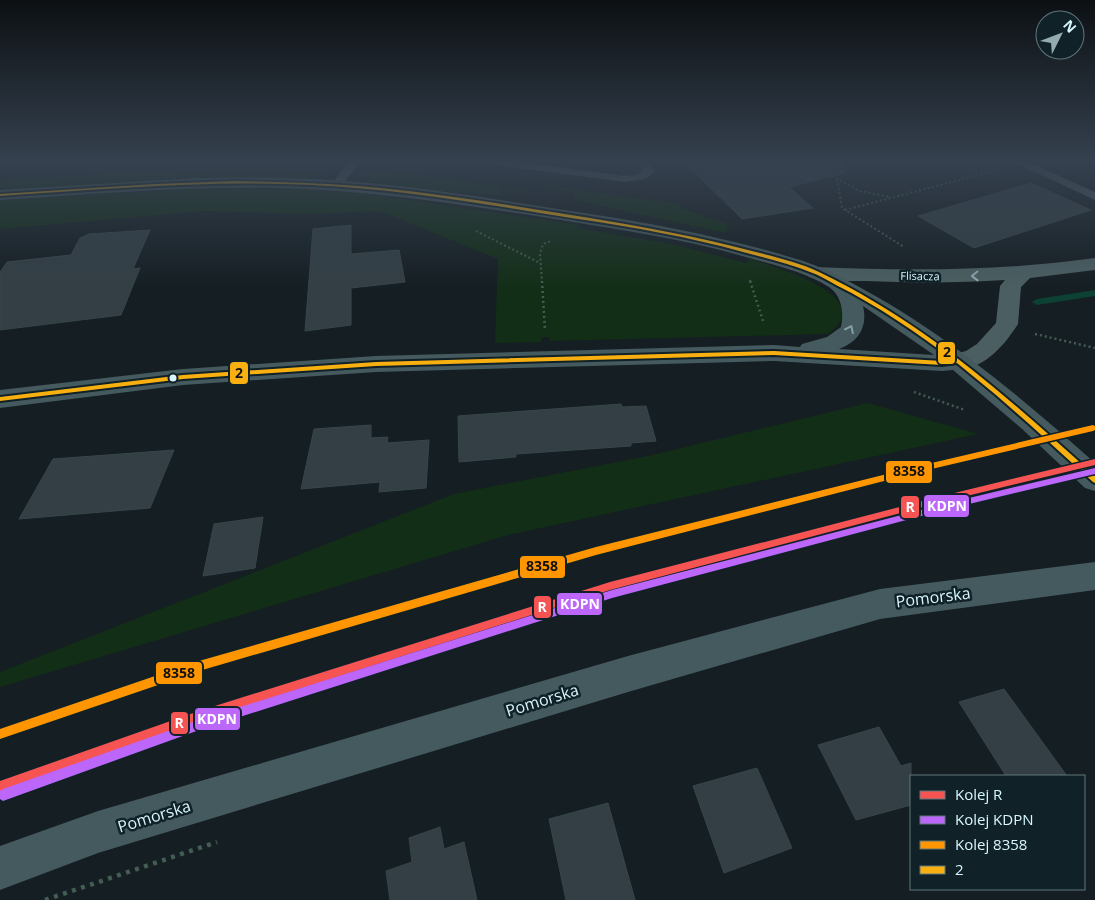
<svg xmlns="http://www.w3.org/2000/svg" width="1095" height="900" viewBox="0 0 1095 900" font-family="'Open Sans',sans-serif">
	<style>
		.green { fill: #132e17 }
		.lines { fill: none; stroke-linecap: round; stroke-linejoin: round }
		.stream { fill: #0c4133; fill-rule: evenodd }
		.building { fill: #333f44; stroke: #37464b }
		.path-far2 { stroke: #445d53; stroke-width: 2; stroke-dasharray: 2 2.5; stroke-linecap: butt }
		.path-far1 { stroke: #445d53; stroke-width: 2.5; stroke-dasharray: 2 3; stroke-linecap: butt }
		.path { stroke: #445d53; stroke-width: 4.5; stroke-dasharray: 4 5.5; stroke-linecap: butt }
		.lane { fill: #4b5f62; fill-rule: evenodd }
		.street { fill: #4b5f62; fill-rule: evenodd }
		.secondary { fill: #455a5e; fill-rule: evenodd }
		.bus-1-casing { stroke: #102127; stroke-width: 4 }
		.bus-1 { fill: #f8b010; fill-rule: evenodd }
		.rail-1-casing { stroke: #102127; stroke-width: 3 }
		.rail-2-casing { stroke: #102127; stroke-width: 3 }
		.rail-3-casing { stroke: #102127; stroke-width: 3 }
		.rail-1 { fill: #f65353; fill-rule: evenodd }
		.rail-2 { fill: #bc66fa; fill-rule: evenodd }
		.rail-3 { fill: #ff9500; fill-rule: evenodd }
		.oneway { stroke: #91aab0 }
		.oneway2 { stroke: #87a0a6 }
		.bus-dot { fill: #d7f6fe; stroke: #102127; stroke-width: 2 }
		.labels { text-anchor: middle; stroke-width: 5; stroke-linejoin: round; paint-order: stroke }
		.far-street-label { font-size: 11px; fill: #d7f6fe; stroke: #102127 }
		.near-street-label { font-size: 16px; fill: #d7f6fe; stroke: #102127 }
		.line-badge { stroke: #102127; stroke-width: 2 }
		.badge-label { font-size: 14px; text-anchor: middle; font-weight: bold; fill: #fff }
		.pale-badge-label { font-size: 14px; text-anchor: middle; font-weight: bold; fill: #111 }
	</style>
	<rect width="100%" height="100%" fill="#151e22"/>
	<g class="green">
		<path d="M242 167 334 170 318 176 302 178H188L0 190V181L106 173Z"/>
		<path d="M358 172 417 174 528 191 525 193 501 189 499 193 507 195 448 192 368 181 359 176Z"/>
		<path d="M541 185 681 204 680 208 730 225 725 233 576 200 573 199 576 192 540 187Z"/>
		<path d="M206 188 294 189 354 192 580 225 577 228 672 244 746 263 750 259C773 266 881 296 828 334L550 341 549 337H542L541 342 495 343 498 259 380 211 312 214 203 211 0 229V200Z"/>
		<path d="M868 403 978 434 508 535 0 687V672L454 494 648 456Z"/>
	</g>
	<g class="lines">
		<path class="stream" d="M1095 290V296L1037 305 1032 302 1037 299Z"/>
	</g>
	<g class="building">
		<path d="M684 162H842L844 173 789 187 813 208 742 219Z"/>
		<path d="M1031 183 1091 210 974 248 918 216Z"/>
		<path d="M351 225V254L399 250 405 282 351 288V325L305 331 313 229Z"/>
		<path d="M150 230 133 269 140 268 121 315 0 330V272L7 262 71 255 80 238 89 234Z"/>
		<path d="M621 404 622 407 646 406 656 441 631 443V446L516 454V457L459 462 458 416Z"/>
		<path d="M371 425V438L388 437 387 443 429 440 426 488 379 492 380 482 301 489 314 429Z"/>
		<path d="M174 450 150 508 19 519 53 459Z"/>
		<path d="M263 517 255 568 203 576 214 524Z"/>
		<path d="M1004 689 1067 776H1006L959 702Z"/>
		<path d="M879 727 901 766 911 763V805L856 820 818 745Z"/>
		<path d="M757 768 792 848 724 873 693 786Z"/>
		<path d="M608 803 635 900H566L549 819Z"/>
		<path d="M440 827 444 849 464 842 477 900H390L386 871 412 862 409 838Z"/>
	</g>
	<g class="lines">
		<g class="path-far2">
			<path d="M809 162 859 191 891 197"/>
			<path d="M428 168 431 162"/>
			<path d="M837 179 842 208 904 247"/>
			<path d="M845 210 997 170"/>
			<path d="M476 231 540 263"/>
			<path d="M750 280 751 283"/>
			<path d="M542 283 540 253 543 244 551 241"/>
		</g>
		<g class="path-far1">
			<path d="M542 281 545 331"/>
			<path d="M750 281 764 324"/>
			<path d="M1035 334 1095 348"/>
			<path d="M914 392 965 410"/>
		</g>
		<path class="path" d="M45 900 217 842"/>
		<g class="lane">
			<path d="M348 162H359L341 187H333L331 185Z"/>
			<path d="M491 162H521L625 176 636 175 643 170 639 162H649L655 171 645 179 625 182 496 165Z"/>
			<path d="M1014 162H1028L1095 192V200Z"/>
		</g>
		<path class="street" d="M1095 258V270L1030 278 1021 287 1018 324C1004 346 980 375 951 367L947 361 951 355 966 351 977 344 996 323 1000 286 1005 280C959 283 913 283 866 281 848 281 827 282 809 277L806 273 809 269 816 267C910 271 1002 271 1095 258Z"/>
		<g class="secondary">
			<path d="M195 178C246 177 296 177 347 181 426 187 505 201 584 213 645 222 706 234 766 250 786 256 807 261 826 270 927 318 1012 389 1095 463V491L1085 488 1021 428 953 370 942 371 774 361 376 372 183 385 0 408V390L183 369 376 356 774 345 800 347 802 344 827 337 841 327C844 313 842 296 829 287 804 271 773 265 746 257 681 238 615 229 549 218 458 204 368 190 275 188 184 186 92 194 0 200V190ZM863 306 934 355 839 349C859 342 868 326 863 306Z"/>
			<path d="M1095 562V590L880 619 628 692 98 853 0 890V846L98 811 628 656 880 589Z"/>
		</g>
		<defs>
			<path id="bus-1" d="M234 181C283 182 331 183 380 188 451 195 520 207 590 218 645 227 699 237 752 251 775 257 798 262 819 272 924 322 1010 399 1095 476V483L1093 482 1028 423 996 395 957 363 942 365 774 355 376 366 183 379 0 401V397L183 375 376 362 774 351 942 361 953 360C916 332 878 306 836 285 827 280 819 275 810 272 788 263 765 258 743 252 689 237 633 227 578 219 490 205 401 189 312 185 208 180 104 189 0 196V194L156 184Z"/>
		</defs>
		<use href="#bus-1" class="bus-1-casing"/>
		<use href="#bus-1" class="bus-1"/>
		<defs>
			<path id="rail-1" d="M1095 459V465L942 502 610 590 199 721 0 793V781L199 711 610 582 942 496Z"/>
			<path id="rail-2" d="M1095 468V474L944 510 612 598 202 729 3 801 0 799V791L3 789 202 719 612 590 944 504Z"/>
			<path id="rail-3" d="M1093 425 1095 426V430L1093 431 923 471 596 555 199 671 0 739V729L199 661 596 547 923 465Z"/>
		</defs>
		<use href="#rail-1" class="rail-1-casing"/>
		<use href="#rail-2" class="rail-2-casing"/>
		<use href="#rail-3" class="rail-3-casing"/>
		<use href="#rail-1" class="rail-1"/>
		<use href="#rail-2" class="rail-2"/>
		<use href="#rail-3" class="rail-3"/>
	</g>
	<defs><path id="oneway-chevron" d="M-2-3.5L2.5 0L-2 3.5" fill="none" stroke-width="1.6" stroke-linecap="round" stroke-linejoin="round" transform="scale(1.25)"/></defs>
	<use class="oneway" href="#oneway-chevron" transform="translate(975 276) rotate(179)"/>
	<use class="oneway2" href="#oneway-chevron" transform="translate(850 329) rotate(-64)"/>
	<linearGradient id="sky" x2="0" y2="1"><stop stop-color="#0c1013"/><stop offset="0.56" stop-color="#35414f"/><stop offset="1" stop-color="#35414f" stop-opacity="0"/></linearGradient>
	<rect width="1095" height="288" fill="url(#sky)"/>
	<circle class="bus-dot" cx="173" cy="378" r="4.5"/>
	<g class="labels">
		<g class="far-street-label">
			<text transform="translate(920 276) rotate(1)" y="4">Flisacza</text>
		</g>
		<g class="near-street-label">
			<text transform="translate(933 597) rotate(-7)" y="6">Pomorska</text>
			<text transform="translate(542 700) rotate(-17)" y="6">Pomorska</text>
			<text transform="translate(154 816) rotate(-17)" y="6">Pomorska</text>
		</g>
	</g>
	<g class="line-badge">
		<rect x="937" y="341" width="19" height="24" rx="5" fill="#f8b010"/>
		<rect x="229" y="361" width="20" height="24" rx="5" fill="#f8b010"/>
		<rect x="885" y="460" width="48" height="24" rx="5" fill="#ff9500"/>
		<rect x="923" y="494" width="47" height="24" rx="5" fill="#bc66fa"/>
		<rect x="900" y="495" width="20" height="24" rx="5" fill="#f65353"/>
		<rect x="519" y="555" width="47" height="24" rx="5" fill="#ff9500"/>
		<rect x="556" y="592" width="47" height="24" rx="5" fill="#bc66fa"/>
		<rect x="533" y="595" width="19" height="24" rx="5" fill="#f65353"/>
		<rect x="155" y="661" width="48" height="24" rx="5" fill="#ff9500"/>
		<rect x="194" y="707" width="47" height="24" rx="5" fill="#bc66fa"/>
		<rect x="170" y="711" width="19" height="24" rx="5" fill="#f65353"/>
	</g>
	<g class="badge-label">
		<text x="947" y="511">KDPN</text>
		<text x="910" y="512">R</text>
		<text x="580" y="609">KDPN</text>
		<text x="542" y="612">R</text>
		<text x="217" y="724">KDPN</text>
		<text x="179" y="728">R</text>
	</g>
	<g class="pale-badge-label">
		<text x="947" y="357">2</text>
		<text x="239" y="378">2</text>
		<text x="909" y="476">8358</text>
		<text x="542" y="571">8358</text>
		<text x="179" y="678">8358</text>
	</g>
	<rect x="910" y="775" width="175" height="115" fill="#102127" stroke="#60767d"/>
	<rect x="920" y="791" width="25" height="8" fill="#f65353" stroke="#60767d"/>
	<text x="955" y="800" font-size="15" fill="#d7f6fe">Kolej R</text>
	<rect x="920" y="816" width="25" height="8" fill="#bc66fa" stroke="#60767d"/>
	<text x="955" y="825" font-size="15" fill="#d7f6fe">Kolej KDPN</text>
	<rect x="920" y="841" width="25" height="8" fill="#ff9500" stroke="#60767d"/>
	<text x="955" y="850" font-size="15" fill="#d7f6fe">Kolej 8358</text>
	<rect x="920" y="866" width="25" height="8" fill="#f8b010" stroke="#60767d"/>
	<text x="955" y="875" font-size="15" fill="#d7f6fe">2</text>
	<g transform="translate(1060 35) rotate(48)"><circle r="24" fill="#102127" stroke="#60767d"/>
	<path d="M0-4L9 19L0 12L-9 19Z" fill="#93aab1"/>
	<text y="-8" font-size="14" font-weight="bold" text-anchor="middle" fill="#d7f6fe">N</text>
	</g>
</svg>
